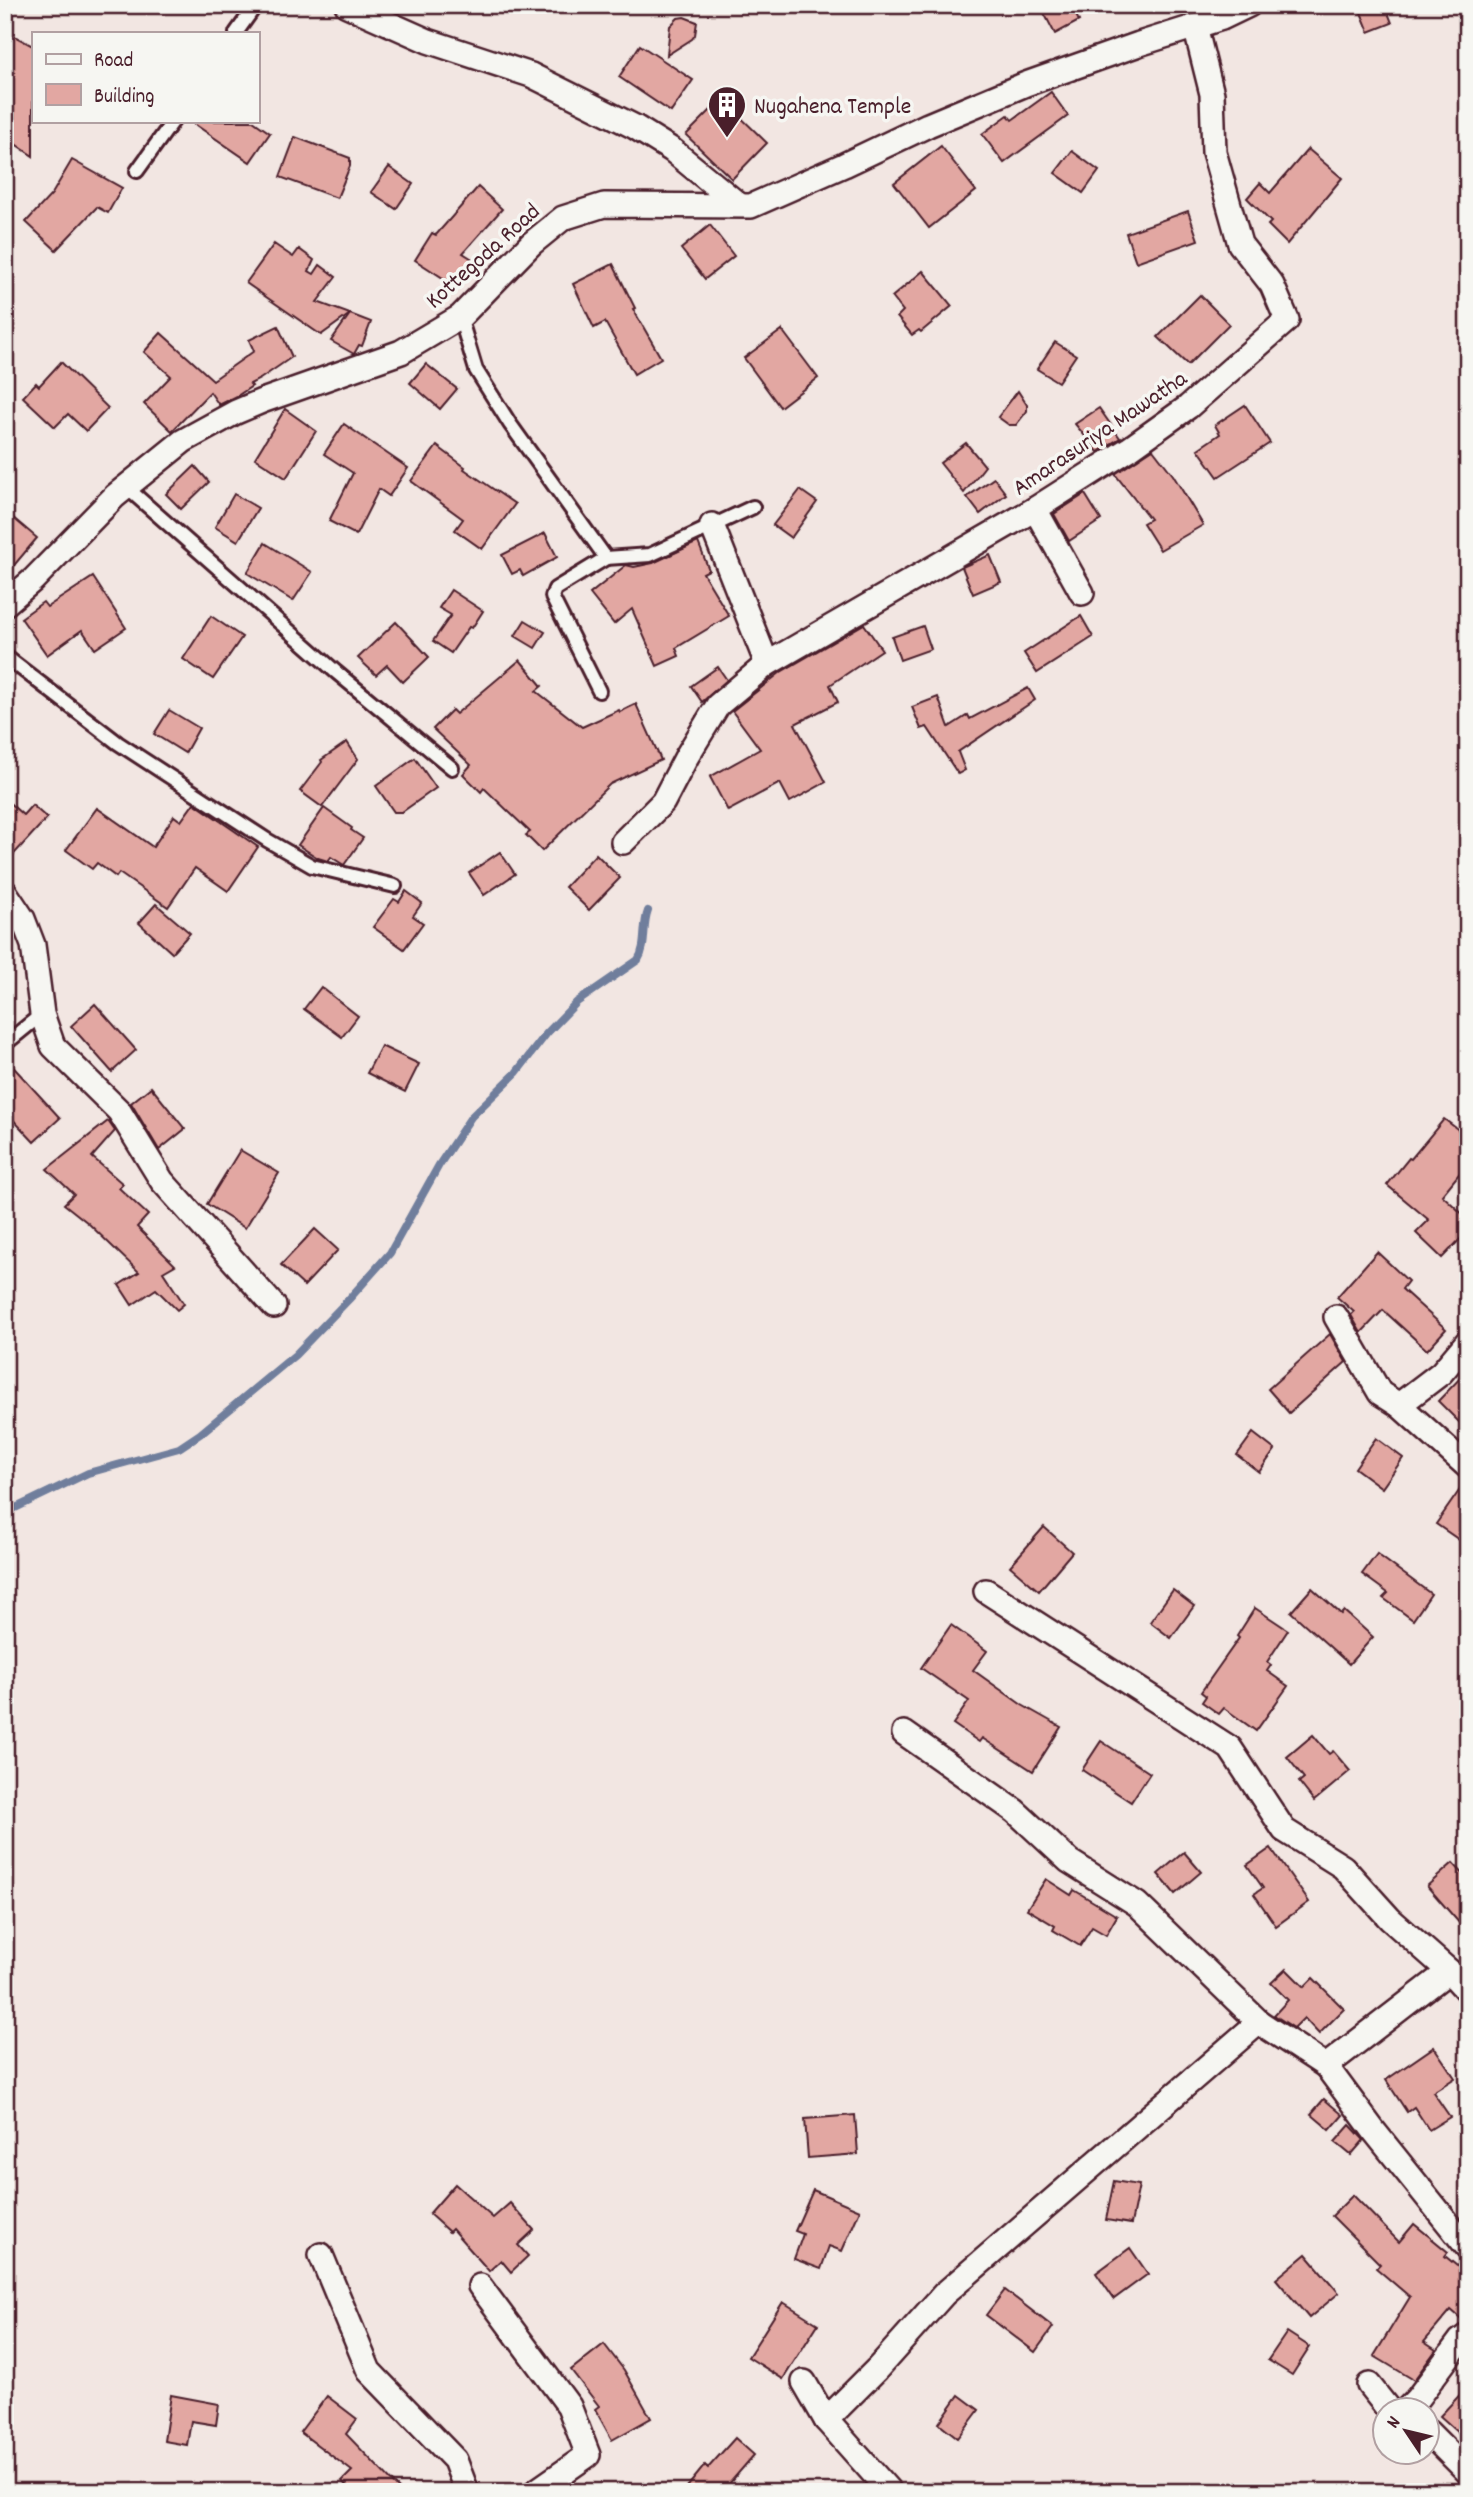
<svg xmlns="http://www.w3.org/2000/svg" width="1473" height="2497" viewBox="0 0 1473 2497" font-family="Dekko,sans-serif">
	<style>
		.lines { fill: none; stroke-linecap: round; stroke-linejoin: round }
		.stream { stroke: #707e9c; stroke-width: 8 }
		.building { fill: #e2a7a2; stroke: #4a1f2b; stroke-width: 2 }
		.service-casing { stroke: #4a1f2b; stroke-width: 18 }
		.minor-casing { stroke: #4a1f2b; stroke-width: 28 }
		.service { stroke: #f6f6f2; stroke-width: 12 }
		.minor { stroke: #f6f6f2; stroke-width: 23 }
		.labels { text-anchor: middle; stroke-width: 7; stroke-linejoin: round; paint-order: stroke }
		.poi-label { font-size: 24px; fill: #4a1f2b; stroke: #f6f6f2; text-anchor: start }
		.street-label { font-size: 24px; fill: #4a1f2b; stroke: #f6f6f2 }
	</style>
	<rect width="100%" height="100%" fill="#f2e6e2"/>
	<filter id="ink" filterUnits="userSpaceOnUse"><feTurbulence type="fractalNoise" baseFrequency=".0143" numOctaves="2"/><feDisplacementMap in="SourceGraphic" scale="14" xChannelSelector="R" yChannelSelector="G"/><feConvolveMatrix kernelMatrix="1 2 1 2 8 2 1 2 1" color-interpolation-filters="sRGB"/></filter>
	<g filter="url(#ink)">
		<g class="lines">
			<path class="stream" d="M5 1513 88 1473 179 1448 200 1434 295 1355 349 1299 390 1253 439 1165 471 1117 516 1073 547 1033 577 1002 638 960C647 946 642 926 648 911"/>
		</g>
		<g class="building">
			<path d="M1054 5H1071L1079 21 1055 34 1043 11Z"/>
			<path d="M1358 5H1385L1392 23 1369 32Z"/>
			<path d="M684 17 697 22 695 35 692 39 667 55 670 26 678 18Z"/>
			<path d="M5 31 33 46V156L5 137Z"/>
			<path d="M640 45 693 80 671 112 619 77Z"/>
			<path d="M1051 92 1068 116 1004 163 982 134 1008 115 1012 120Z"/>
			<path d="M722 99 767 143 732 179 686 135Z"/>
			<path d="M190 121H253L270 133 250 162Z"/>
			<path d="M295 137 350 158V166L337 198 280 177Z"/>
			<path d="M941 146 976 191 929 228 894 183Z"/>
			<path d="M1308 149 1342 178 1287 244 1268 225 1271 222 1247 198 1260 183 1270 193Z"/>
			<path d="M1072 151 1099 171 1083 193 1055 173Z"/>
			<path d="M72 160 122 188 108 213 97 207 56 250 26 222 52 194Z"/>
			<path d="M389 167 413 184 396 209 371 192Z"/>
			<path d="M478 187 502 209 463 253 474 260 457 287 415 260 432 233 436 235Z"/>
			<path d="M1188 211 1198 240 1136 262 1126 233Z"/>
			<path d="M710 225 734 256 705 279 681 249Z"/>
			<path d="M274 244 293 257 299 249 314 260 309 271 314 274 320 265 336 277 317 302 350 314 321 335 246 283Z"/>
			<path d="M613 264 635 308 633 309 661 358 634 374 605 322 594 328 573 284Z"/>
			<path d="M923 271 952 306 921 332 919 330 912 335 897 317 903 311 892 297Z"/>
			<path d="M1200 295 1229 324 1188 365 1158 337Z"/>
			<path d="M350 314 371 322 362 346 359 345 354 354 331 341Z"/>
			<path d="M278 326 292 357 260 379 250 384 252 386 237 396 219 405 210 392 172 431 144 404 171 376 144 352 161 333 213 380 254 351 249 340Z"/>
			<path d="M782 330 818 378 780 407 744 358Z"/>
			<path d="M1055 342 1076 355 1058 382 1037 369Z"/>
			<path d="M61 362 108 408 86 431 68 414 55 427 23 397 36 383 39 386Z"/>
			<path d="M426 364 457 389 440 409 410 383Z"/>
			<path d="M1018 391 1027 405V411L1016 425H1009L998 417Z"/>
			<path d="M1245 405 1270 443 1218 477 1198 449 1220 434 1215 425Z"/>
			<path d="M1099 408 1120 438 1098 452 1075 424Z"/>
			<path d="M285 409 316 431 286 478 255 458Z"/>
			<path d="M344 424 408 468 389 496 379 489 356 535 329 521 353 473 324 454Z"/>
			<path d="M966 443 985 466 964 493 940 463Z"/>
			<path d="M437 446 465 467 464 469 515 504 482 549 455 530 463 519 411 481Z"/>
			<path d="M1153 449 1173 475 1203 525 1160 550 1143 523 1150 519 1115 474Z"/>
			<path d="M195 466 209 482 181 509 166 494Z"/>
			<path d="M994 478 1006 494 980 514 967 497Z"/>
			<path d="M800 490 817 502 791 538 773 525Z"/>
			<path d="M234 494 258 508 238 541 215 527Z"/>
			<path d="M1085 494 1101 520 1069 541 1054 514Z"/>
			<path d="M5 511 37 538 5 576Z"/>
			<path d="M545 533 557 557 523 576 520 570 512 574 502 555Z"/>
			<path d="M698 542 709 570 703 573 729 616 676 648 679 656 657 666 632 609 614 624 590 594 626 565 634 567 653 563Z"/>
			<path d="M265 543 312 572 293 601 247 573Z"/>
			<path d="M990 555 1001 582 973 594 962 567Z"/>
			<path d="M93 577 126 628 95 649 82 630 47 655 21 618 43 602 47 607Z"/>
			<path d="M451 590 483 611 472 628 469 627 451 653 433 641 451 615 439 608Z"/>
			<path d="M211 616 242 637 213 679 183 659Z"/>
			<path d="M1081 616 1093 637 1037 673 1024 653Z"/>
			<path d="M525 620 545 632 535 648 515 636Z"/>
			<path d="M396 622 429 657 403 682 387 665 376 675 358 658Z"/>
			<path d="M864 624 882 650 830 685 838 702 795 724 826 782 790 802 780 783 728 811 710 777 760 749 732 711 781 672Z"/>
			<path d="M923 626 931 649 900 660 892 637Z"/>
			<path d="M520 660 542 686 536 691 582 727 619 710 620 712 636 704 661 760 610 784 542 851 526 835 530 832 484 788 481 792 463 774 471 765 433 729 452 710 456 714Z"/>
			<path d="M718 667 727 680 702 702 691 686Z"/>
			<path d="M1028 688 1035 700 958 752 965 770 958 774 927 727 921 729 912 707 938 697 949 727 968 715 970 719Z"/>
			<path d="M169 710 199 728 185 753 154 734Z"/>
			<path d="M347 742 358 759 322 807 300 791 322 762 321 760Z"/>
			<path d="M415 758 436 788 402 812H394L376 786Z"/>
			<path d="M5 799 23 815 32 805 47 818 5 864Z"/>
			<path d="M194 803 258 847 228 891 195 868 168 907 119 873 116 877 97 863 92 869 66 850 97 808 153 847 174 816 181 821Z"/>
			<path d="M324 808 352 828 351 830 363 838 344 865 331 857 328 861 318 858 298 845Z"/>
			<path d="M500 852 515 874 484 895 469 873Z"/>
			<path d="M596 854 620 878 589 910 565 887Z"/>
			<path d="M406 891 422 903 413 916 423 923 404 949 373 927 394 899 399 902Z"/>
			<path d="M156 904 190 933 172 953 139 923Z"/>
			<path d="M321 987 358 1016 342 1037 304 1009Z"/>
			<path d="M95 1004 136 1050 112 1072 71 1026Z"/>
			<path d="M381 1046 419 1064 405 1092 367 1073Z"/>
			<path d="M5 1058 60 1118 34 1142 5 1111Z"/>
			<path d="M151 1087 185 1129 159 1150 131 1103Z"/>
			<path d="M1444 1119 1468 1137V1163L1442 1195 1468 1219V1231L1442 1258 1416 1233 1429 1220 1387 1185 1409 1158 1411 1159Z"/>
			<path d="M108 1121 115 1131 92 1157 123 1184 119 1188 148 1215 137 1227 175 1265 163 1272 184 1304 177 1310 156 1289 132 1305 119 1285 139 1272 88 1223 64 1204 74 1194 47 1169Z"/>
			<path d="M240 1150 279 1173 245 1228 207 1204Z"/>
			<path d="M315 1229 338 1250 304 1286 281 1265Z"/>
			<path d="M1377 1252 1408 1281 1402 1289 1446 1329 1427 1350 1383 1310 1361 1333 1351 1315 1354 1312 1337 1297Z"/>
			<path d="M1330 1334 1346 1362 1289 1413 1268 1389Z"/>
			<path d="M1468 1370V1431L1438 1401Z"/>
			<path d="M1253 1433 1275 1450 1259 1472 1237 1455Z"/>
			<path d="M1376 1438 1403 1458 1382 1488 1355 1468Z"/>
			<path d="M1466 1481H1468V1546L1436 1524Z"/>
			<path d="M1044 1527 1072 1552 1039 1591 1010 1566Z"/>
			<path d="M1377 1554 1431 1594 1413 1620 1383 1598 1388 1593 1362 1574Z"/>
			<path d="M1312 1588 1341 1614 1344 1611 1373 1637 1349 1664 1291 1612Z"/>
			<path d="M1173 1590 1194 1606 1171 1638 1150 1622Z"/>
			<path d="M1255 1608 1288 1630 1267 1662 1271 1665 1267 1671 1288 1686 1256 1731 1224 1708 1219 1714 1202 1702 1206 1696 1201 1692 1239 1638 1237 1636Z"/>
			<path d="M951 1625 987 1651 973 1670 1022 1705 1061 1727 1033 1771 982 1738 979 1742 953 1724 969 1701 921 1668Z"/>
			<path d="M1313 1735 1329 1754 1333 1751 1350 1771 1314 1801 1299 1782 1304 1778 1287 1757Z"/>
			<path d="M1101 1741 1150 1773 1131 1802 1082 1770Z"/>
			<path d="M1271 1848 1309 1902 1276 1926 1254 1894 1263 1888 1247 1865Z"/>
			<path d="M1184 1852 1201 1872 1175 1894 1158 1874Z"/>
			<path d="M1453 1863 1468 1879V1933L1427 1886Z"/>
			<path d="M1046 1879 1071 1895 1074 1890 1117 1916 1106 1935 1092 1927 1080 1946 1053 1930 1055 1926 1027 1909Z"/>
			<path d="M1286 1969 1304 1987 1313 1978 1344 2009 1319 2034 1304 2018 1294 2028 1274 2015 1288 2000 1271 1983Z"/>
			<path d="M1434 2047 1455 2078 1433 2092 1450 2117 1429 2130 1414 2107 1407 2112 1386 2080Z"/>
			<path d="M1324 2099 1343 2115 1330 2130 1311 2114Z"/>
			<path d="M855 2115 858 2154 808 2158 805 2119Z"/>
			<path d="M1350 2125 1364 2140 1351 2155 1335 2142Z"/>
			<path d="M1114 2181 1139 2185 1131 2224 1106 2220Z"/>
			<path d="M455 2184 493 2218 510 2203 534 2230 518 2245 528 2256 511 2272 501 2260 489 2271 452 2229 449 2232 429 2214Z"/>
			<path d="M813 2190 860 2210 842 2251 829 2246 821 2269 794 2259 803 2234 795 2231Z"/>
			<path d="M1353 2195 1399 2242 1414 2224 1448 2252 1445 2256 1468 2275V2321L1465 2322 1451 2310 1424 2342 1436 2350 1414 2380 1374 2356 1410 2297 1376 2268 1380 2264 1332 2216Z"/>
			<path d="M1130 2248 1148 2274 1114 2299 1096 2273Z"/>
			<path d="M1306 2254 1339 2293 1309 2318 1276 2279Z"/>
			<path d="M1005 2290 1053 2327 1035 2352 986 2315Z"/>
			<path d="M783 2302 818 2324 783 2379 748 2357Z"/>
			<path d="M1287 2332 1310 2347 1292 2375 1268 2360Z"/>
			<path d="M604 2344 624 2370 651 2418 612 2440 595 2409 599 2406 571 2370Z"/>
			<path d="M1468 2386V2441L1440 2416Z"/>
			<path d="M171 2395 219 2404 216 2425 191 2421 187 2445 164 2441Z"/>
			<path d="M959 2395 979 2410 958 2438 939 2423Z"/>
			<path d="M327 2396 357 2419 346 2434 402 2492H352L342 2481 352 2471 300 2432Z"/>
			<path d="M735 2438 754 2455 722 2492H683L705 2465 708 2468Z"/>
		</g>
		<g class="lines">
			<defs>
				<g id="service">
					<path d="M236 33 256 5"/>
					<path d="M137 171 173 121"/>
					<path d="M460 317 476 370 510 424 606 558 650 555 753 507"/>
					<path d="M126 487 336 672 452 768"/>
					<path d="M5 656 118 743 267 840 312 866 395 886"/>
					<path d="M599 691 552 597 555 589 606 558"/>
					<path d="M5 1044 42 1014"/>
				</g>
				<g id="minor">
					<path d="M347 5 428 41 531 75 635 127 672 150 739 205"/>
					<path d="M1035 509 1082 593"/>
					<path d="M712 525 767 664"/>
					<path d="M5 604 33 580 115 496 183 441 236 412 262 401 401 352 460 317 531 244 563 218 604 205 751 206 844 165 928 125 1026 84 1139 44 1222 18 1249 5"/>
					<path d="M623 842 663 802 687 756 718 705 767 664 1035 509 1129 449 1188 407 1287 320 1272 285 1240 244 1214 152 1212 94 1195 26"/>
					<path d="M5 892 23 919 33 945 42 1014 53 1046 119 1111 162 1181 274 1306"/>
					<path d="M1336 1317 1380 1393 1399 1405 1468 1467"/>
					<path d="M1399 1405 1441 1373 1468 1341"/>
					<path d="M986 1591 1230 1748 1284 1830 1343 1867 1390 1919 1449 1971"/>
					<path d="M904 1733 1015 1811 1069 1861 1137 1904 1259 2022"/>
					<path d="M1326 2066 1374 2131 1468 2248"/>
					<path d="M321 2255 369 2371 455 2460 467 2492"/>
					<path d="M480 2286 569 2406 588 2455 535 2492"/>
					<path d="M804 2382 826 2420 890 2492"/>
					<path d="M1369 2385 1389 2410"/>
					<path d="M1406 2410 1416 2400 1460 2341 1468 2335"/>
					<path d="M826 2420 877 2369 944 2294 1259 2022 1326 2066 1449 1971 1468 1992"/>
					<path d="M1428 2432 1468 2472"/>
				</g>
			</defs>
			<use href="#service" class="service-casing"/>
			<use href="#minor" class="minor-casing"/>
			<use href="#service" class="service"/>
			<use href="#minor" class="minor"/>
		</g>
	</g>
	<defs>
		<symbol id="building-pin" viewBox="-11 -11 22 30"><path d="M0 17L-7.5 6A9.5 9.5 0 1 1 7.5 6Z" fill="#4a1f2b" stroke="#f6f6f2"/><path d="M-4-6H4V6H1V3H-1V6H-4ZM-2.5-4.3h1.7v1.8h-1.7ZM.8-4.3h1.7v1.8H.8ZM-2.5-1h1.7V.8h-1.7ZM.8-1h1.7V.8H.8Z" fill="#fff"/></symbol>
	</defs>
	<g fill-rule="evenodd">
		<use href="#building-pin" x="705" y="83" width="44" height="60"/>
	</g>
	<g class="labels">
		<g class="poi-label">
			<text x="754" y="113">Nugahena Temple</text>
		</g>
		<g class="street-label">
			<text transform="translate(482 255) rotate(-42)" y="8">Kottegoda Road</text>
			<text transform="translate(1099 432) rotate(-34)" y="8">Amarasuriya Mawatha</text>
		</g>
	</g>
	<rect width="1473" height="2497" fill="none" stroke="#f6f6f2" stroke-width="28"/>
	<rect x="14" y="14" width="1445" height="2469" fill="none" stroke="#4a1f2b" stroke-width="2.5" filter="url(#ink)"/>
	<rect x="32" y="32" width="228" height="91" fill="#f6f6f2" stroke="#b1a0a2" stroke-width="2"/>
	<rect x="46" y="54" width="35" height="10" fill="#f6f6f2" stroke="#b1a0a2" stroke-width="2"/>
	<text x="94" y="66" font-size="21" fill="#4a1f2b">Road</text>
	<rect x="46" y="84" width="35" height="21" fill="#e2a7a2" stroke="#b1a0a2" stroke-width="2"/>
	<text x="94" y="102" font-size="21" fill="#4a1f2b">Building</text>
	<g transform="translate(1406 2431) rotate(305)"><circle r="33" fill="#f6f6f2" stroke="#b1a0a2" stroke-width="2"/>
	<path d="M0-5L12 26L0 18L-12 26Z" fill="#4a1f2b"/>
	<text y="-10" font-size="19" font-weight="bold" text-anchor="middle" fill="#4a1f2b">N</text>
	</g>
</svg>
